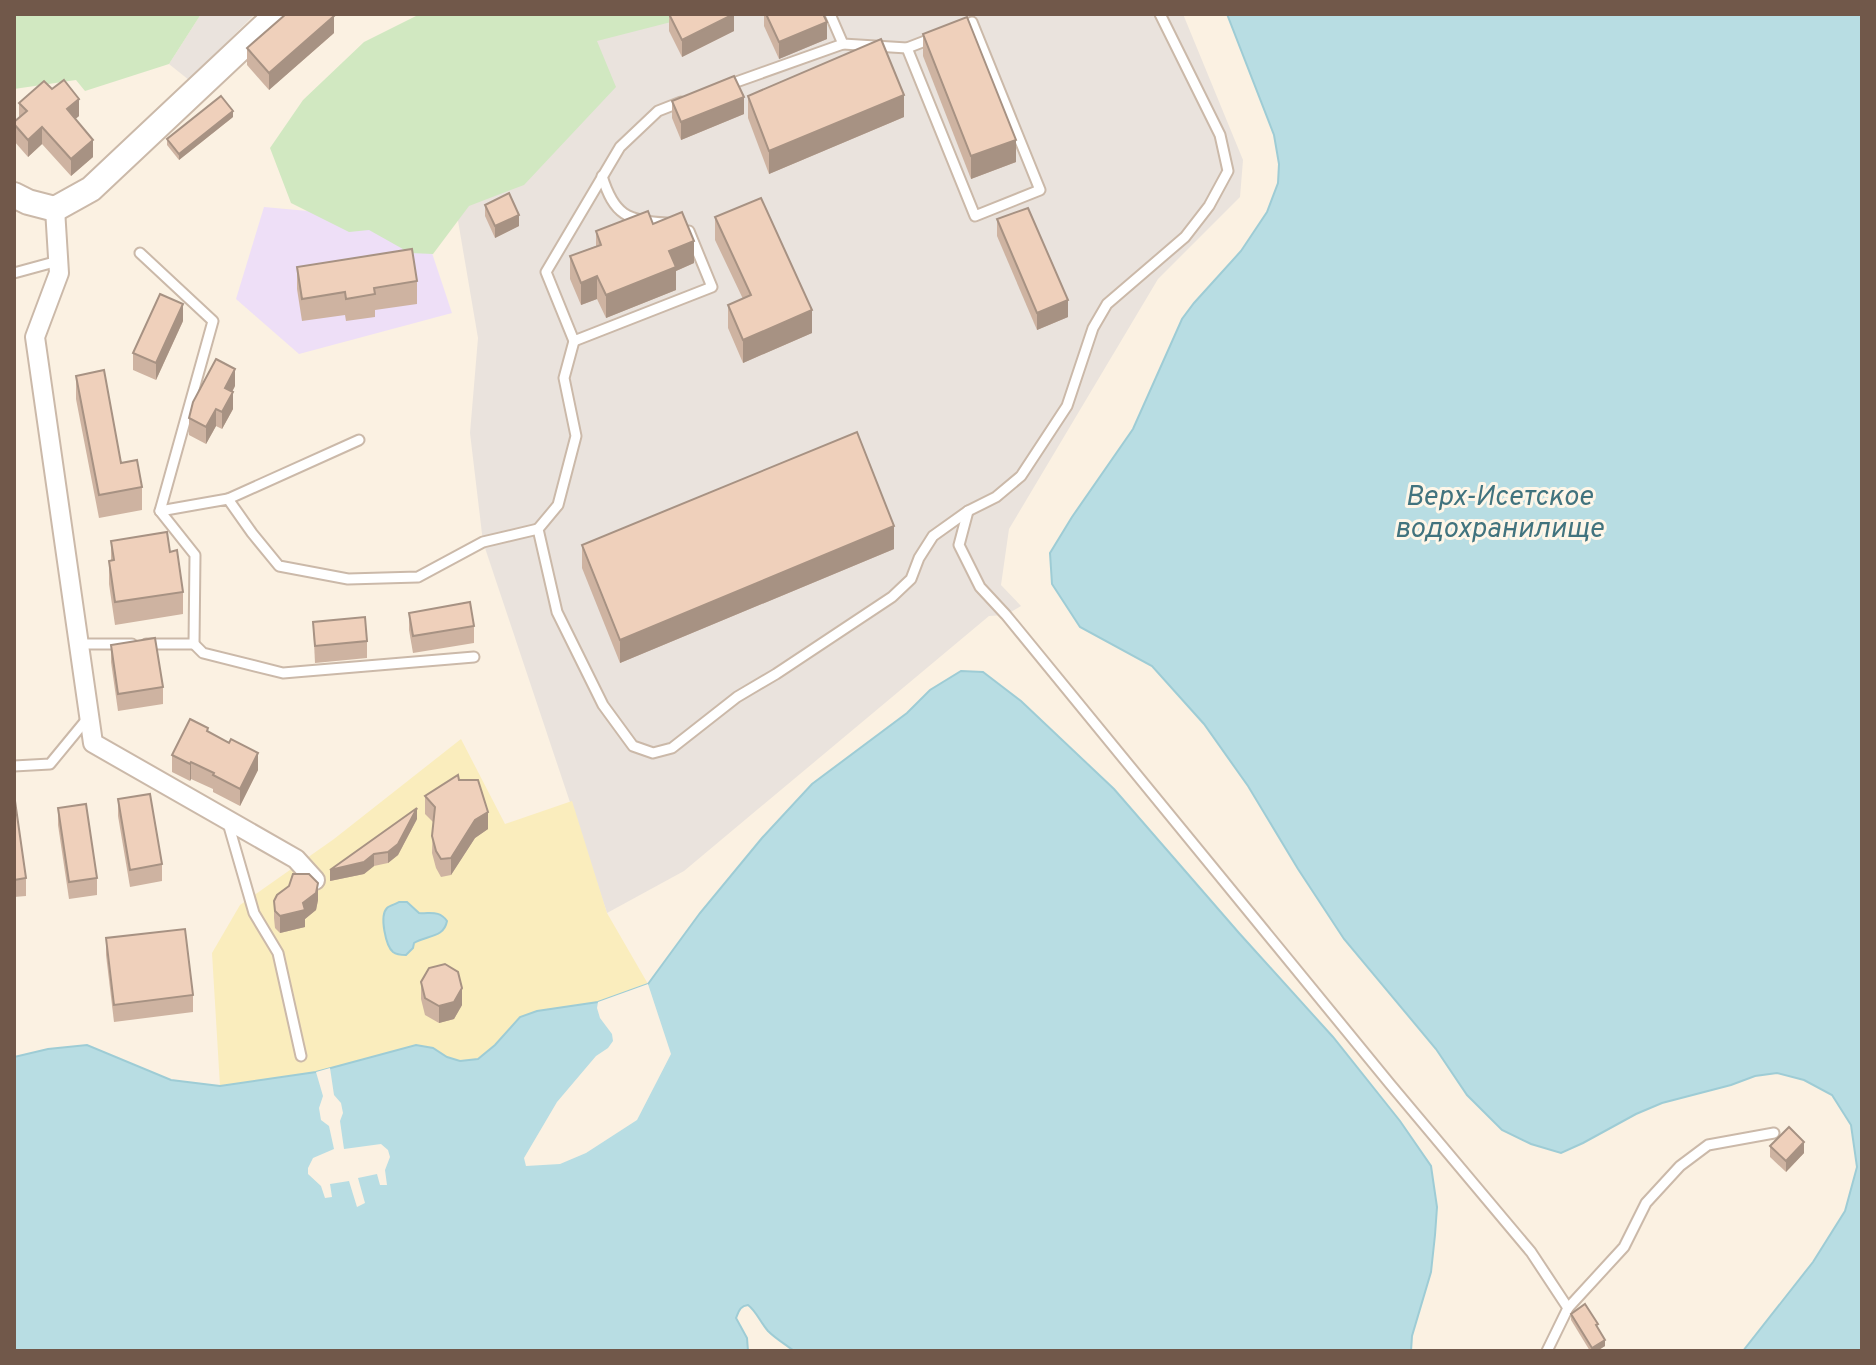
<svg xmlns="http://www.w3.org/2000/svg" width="1876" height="1365" viewBox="0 0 1876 1365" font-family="Overpass,sans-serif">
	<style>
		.industrial { fill: #eae3dd }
		.education { fill: #eedff7 }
		.green { fill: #d1e8c1 }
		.sand { fill: #faedbd }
		.water { fill: #b8dde3; stroke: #9eccd5; stroke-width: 2 }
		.pier { fill: #fbf1e2 }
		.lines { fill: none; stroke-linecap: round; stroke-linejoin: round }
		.service-casing { stroke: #cbb9a9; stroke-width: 13 }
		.minor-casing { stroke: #cbb9a9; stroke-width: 22 }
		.tertiary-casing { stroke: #cbb9a9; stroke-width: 28 }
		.service { stroke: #fff; stroke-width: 9 }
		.minor { stroke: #fff; stroke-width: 18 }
		.tertiary { stroke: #fff; stroke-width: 24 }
		.wall { fill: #ceb3a1 }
		.shaded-wall { fill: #a79283 }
		.building { fill: #efd0bb; stroke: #a79283; stroke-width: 2 }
		.labels { text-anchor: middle; stroke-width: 6; stroke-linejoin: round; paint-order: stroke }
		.water-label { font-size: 28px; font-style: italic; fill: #41737e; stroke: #fef6e8 }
	</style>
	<rect width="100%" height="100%" fill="#fbf1e2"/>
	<g class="industrial">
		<path d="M201 14H255L189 80 169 64Z"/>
		<path d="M688 14H1183L1243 160 1240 197 1158 279 1009 529 1001 585 1021 606 1006 615 989 616 684 871 607 913 483 542 470 433 478 338 456 209 561 22Z"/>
	</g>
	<path class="education" d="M264 207 341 214 424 229 452 313 299 354 236 299Z"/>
	<g class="green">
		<path d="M14 14H201L169 64 85 91 76 80 14 89Z"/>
		<path d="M420 14H688L675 21 597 41 616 87 524 185 469 206 433 254 410 253 369 230 349 232 291 203 270 148 303 100 364 42Z"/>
	</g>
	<path class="sand" d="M461 739 505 824 572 801 607 913 648 984 598 1002 537 1011 508 1030 495 1045 478 1059 460 1061 447 1057 433 1048 416 1045 316 1072 220 1086 212 953 240 905 334 839Z"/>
	<g class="water">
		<path d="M1227 14H1862V1351H1743L1813 1262 1845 1211 1857 1167 1851 1125 1832 1095 1804 1080 1777 1073 1755 1076 1731 1085 1662 1103 1636 1114 1583 1143 1561 1153 1531 1144 1502 1130 1467 1095 1436 1049 1344 939 1298 869 1248 786 1204 724 1152 666 1080 627 1052 584 1050 553 1072 517 1133 429 1182 319 1194 303 1241 251 1267 212 1278 183 1279 164 1274 135Z"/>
		<path d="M961 671 983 672 1021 701 1114 789 1239 933 1333 1037 1400 1121 1431 1166 1437 1207 1435 1235 1431 1272 1412 1336 1411 1351H794C785 1344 776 1339 768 1331 760 1322 757 1312 748 1305 740 1306 739 1311 736 1318L747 1338 748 1351H14V1057L48 1049 87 1045 171 1080 220 1086 316 1072 416 1045 433 1048 447 1057 460 1061 478 1059 495 1045 520 1017 537 1011 598 1002 648 984 700 913 762 838 812 784 907 713 930 690Z"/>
		<path d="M399 902H407L419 913C431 914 439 910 447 921 444 938 427 935 414 943L413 948 406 955C401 955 397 955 393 952 386 946 379 916 387 908 389 906 396 904 399 902Z"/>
	</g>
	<g class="pier">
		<path d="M648 984 671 1054 637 1120 586 1153 560 1164 526 1166 524 1158 557 1102 596 1056 608 1048 613 1041 612 1034 600 1018 597 1008 598 1002Z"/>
		<path d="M330 1068 334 1095 341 1103 343 1113 340 1121 344 1149 381 1144 388 1150 390 1157 385 1170 387 1185H380L377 1174 358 1178 365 1203 357 1207 349 1181 330 1184 332 1197 325 1198 321 1186 308 1174V1168L313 1158 334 1149 329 1126 321 1120 319 1108 323 1096 316 1072Z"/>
	</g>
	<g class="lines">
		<defs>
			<g id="service">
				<path d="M830 14 843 44 907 48 933 38"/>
				<path d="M907 48 975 216 1040 190 972 22 962 27"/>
				<path d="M725 86 843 44"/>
				<path d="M681 102 658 111 620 147 546 272 574 341 712 287 689 231"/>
				<path d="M602 176C614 215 627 221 667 223"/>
				<path d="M140 253 213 321 160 511 195 555 194 644H146"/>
				<path d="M14 273 58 261"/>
				<path d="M574 341 564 378 576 436 558 505 538 529 557 612 603 705 633 746 653 753 672 748 737 697 776 674 892 597 911 579 919 558 933 536 968 511 996 497 1021 476 1067 406 1093 328 1107 304 1185 237 1209 206 1228 171 1220 135 1160 14"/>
				<path d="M228 499 359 440"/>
				<path d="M160 511 228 499 252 533 279 566 348 579 418 577 483 542 538 529"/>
				<path d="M968 511 959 545 980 587 1006 615 1390 1084 1531 1252 1568 1308 1547 1351"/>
				<path d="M79 644H132"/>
				<path d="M194 644 203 653 283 673 474 657"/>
				<path d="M14 766 50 764 87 719"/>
				<path d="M228 823 254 913 278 953 301 1056"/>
				<path d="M1568 1308 1624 1247 1646 1203 1680 1166 1708 1145 1774 1133"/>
			</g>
			<path id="minor" d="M55 209 59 273 35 337 93 743 296 859 315 880"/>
			<path id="tertiary" d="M14 195 28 202 55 209 91 189 277 14"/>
		</defs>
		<use href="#service" class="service-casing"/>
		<use href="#minor" class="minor-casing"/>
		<use href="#tertiary" class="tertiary-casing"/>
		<use href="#service" class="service"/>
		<use href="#minor" class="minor"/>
		<use href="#tertiary" class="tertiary"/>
	</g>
	<g class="wall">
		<path d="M669 14 734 31 682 57 669 31Z"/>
		<path d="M764 14H823L827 39 779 59 764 26Z"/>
		<path d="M334 33 269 90 247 65V48Z"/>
		<path d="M923 34 1016 162 971 179 923 56Z"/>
		<path d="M748 96 904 117 769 174 748 118Z"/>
		<path d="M672 101 744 114 681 140 672 118Z"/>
		<path d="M19 103 79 116 75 119 93 157 71 176 42 144 28 157 14 141V122L19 117Z"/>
		<path d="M233 117 179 160 167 145V139Z"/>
		<path d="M485 205 519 226 495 238 485 216Z"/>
		<path d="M715 217 812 333 743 363 728 328V305L743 299 715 240Z"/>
		<path d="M997 219 1068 317 1037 330 997 236Z"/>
		<path d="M653 224 694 263 676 271V290L606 318 597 299 581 305 570 279V256L596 246V231Z"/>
		<path d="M297 267 417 281V304L375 310V317L346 321 345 315 302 321 297 289Z"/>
		<path d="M183 321 156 380 133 370V353Z"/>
		<path d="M76 376 121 463 142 487V510L99 518 76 399Z"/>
		<path d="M235 386 232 392 233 409 222 429 216 426 206 444 189 435V418Z"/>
		<path d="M111 541 170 552 183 592V614L115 625 109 584V561H111Z"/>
		<path d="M582 545 894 549 620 663 582 568Z"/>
		<path d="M409 613 474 626V643L413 653 409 630Z"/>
		<path d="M313 622 367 641V658L315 663Z"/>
		<path d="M111 645 163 687V704L118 711 111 662Z"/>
		<path d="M208 732 258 770 240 806 213 792V789L191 779 190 781 172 772V755Z"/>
		<path d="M459 780 488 829 475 838 451 875 441 877 436 868 432 853 433 822 425 814V796Z"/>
		<path d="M14 794 26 878V896L14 897Z"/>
		<path d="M118 799 162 864V881L130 887 118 816Z"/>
		<path d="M58 808 97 878V895L69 899 58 825Z"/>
		<path d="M417 819 398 855 388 863 374 866 364 874 330 881Z"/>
		<path d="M318 900 316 910 305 919V927L280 933 275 928 274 918V901Z"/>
		<path d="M106 938 193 995V1012L114 1022 106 955Z"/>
		<path d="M421 982 462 1005 454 1019 439 1023 425 1015 421 999Z"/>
		<path d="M1770 1146 1804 1153 1786 1172 1770 1157Z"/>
		<path d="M1571 1314 1598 1328 1605 1346 1597 1351H1590L1571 1320Z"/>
	</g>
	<g class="shaded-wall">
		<path d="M734 14V31L682 57V40Z"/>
		<path d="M334 16V33L269 90V73Z"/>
		<path d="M827 22V39L779 59V42Z"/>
		<path d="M904 95V117L769 174V151Z"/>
		<path d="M744 97V114L681 140V122Z"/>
		<path d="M79 99V116L67 126V109Z"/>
		<path d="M233 111V117L179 160V154Z"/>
		<path d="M42 127V144L28 157V140Z"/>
		<path d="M93 140V157L71 176V159Z"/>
		<path d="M1016 140V162L971 179V156Z"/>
		<path d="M519 215V226L495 238V226Z"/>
		<path d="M694 241V263L676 271V290L606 318V295L669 251Z"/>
		<path d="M597 276V299L581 305V283Z"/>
		<path d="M1068 300V317L1037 330V313Z"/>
		<path d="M183 304V321L156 380V363Z"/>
		<path d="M812 310V333L743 363V340Z"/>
		<path d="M235 369V386L225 405V388Z"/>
		<path d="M233 392V409L222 429V412Z"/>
		<path d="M216 409V426L206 444V427Z"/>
		<path d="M894 526V549L620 663V640Z"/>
		<path d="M258 753V770L240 806V789Z"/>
		<path d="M191 762V779L190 781V764Z"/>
		<path d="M417 808V819L398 855 388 863V852Z"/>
		<path d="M488 812V829L475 838 451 875V858L475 820Z"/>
		<path d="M374 854V866L364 874 330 881V870Z"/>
		<path d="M318 883V900L316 910 305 919V927L280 933V916L303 903Z"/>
		<path d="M462 988V1005L454 1019 439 1023V1006Z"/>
		<path d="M1804 1142V1153L1786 1172V1161Z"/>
		<path d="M1605 1340V1346L1597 1351H1592V1348Z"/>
	</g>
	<g class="building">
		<path d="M286 14H332L334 16 269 73 247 48Z"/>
		<path d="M669 14H734L682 40Z"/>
		<path d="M766 14H823L827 22 779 42Z"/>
		<path d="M967 17 1016 140 971 156 923 34Z"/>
		<path d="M881 39 904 95 769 151 748 96Z"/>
		<path d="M734 76 744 97 681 122 672 101Z"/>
		<path d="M64 80 79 99 67 109 93 140 71 159 42 127 28 140 14 124V122L27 111 19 103 44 81 52 89Z"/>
		<path d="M221 96 233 111 179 154 167 139Z"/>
		<path d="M509 193 519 215 495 226 485 205Z"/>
		<path d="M761 198 812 310 743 340 728 305 751 295 715 217Z"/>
		<path d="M1028 208 1068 300 1037 313 997 219Z"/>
		<path d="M648 211 653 224 682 212 694 241 669 251 676 267 606 295 597 276 581 283 570 256 601 245 596 231Z"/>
		<path d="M412 249 417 281 374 288 375 294 346 299 345 292 302 299 297 267Z"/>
		<path d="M160 294 183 304 156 363 133 353Z"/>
		<path d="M216 359 235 369 225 388 233 392 222 412 216 409 206 427 189 418 193 402Z"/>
		<path d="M104 370 121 463 137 460 142 487 99 495 76 376Z"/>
		<path d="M857 432 894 526 620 640 582 545Z"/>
		<path d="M167 532 170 552 177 550 183 592 115 602 109 561 114 560 111 541Z"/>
		<path d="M470 602 474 626 413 636 409 613Z"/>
		<path d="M365 617 367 641 315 646 313 622Z"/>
		<path d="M155 638 163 687 118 694 111 645Z"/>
		<path d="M190 719 208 728 207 731 229 743 231 739 258 753 240 789 213 775 214 773 191 762 190 764 172 755Z"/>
		<path d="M458 775 459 780H478L488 812 475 820 451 858 441 859 436 851 432 836 435 807 425 796Z"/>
		<path d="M14 794 26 878 14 880Z"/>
		<path d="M150 794 162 864 130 870 118 799Z"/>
		<path d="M86 804 97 878 69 882 58 808Z"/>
		<path d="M417 808 398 844 388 852 374 854 364 862 330 870Z"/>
		<path d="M293 874H309L318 883 316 893 303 903 305 910 280 916 275 911 274 901 277 895 289 886Z"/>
		<path d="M185 929 193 995 114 1005 106 938Z"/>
		<path d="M445 964 458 972 462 988 454 1002 439 1006 425 998 421 982 429 968Z"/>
		<path d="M1789 1127 1804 1142 1786 1161 1770 1146Z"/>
		<path d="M1585 1304 1598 1324 1596 1325 1605 1340 1592 1348 1571 1314Z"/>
	</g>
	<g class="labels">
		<g class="water-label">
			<text x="1499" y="505">Верх-Исетское<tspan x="1499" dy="32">водохранилище</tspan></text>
		</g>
	</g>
	<rect width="1876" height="1365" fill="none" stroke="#71584a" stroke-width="32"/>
</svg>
